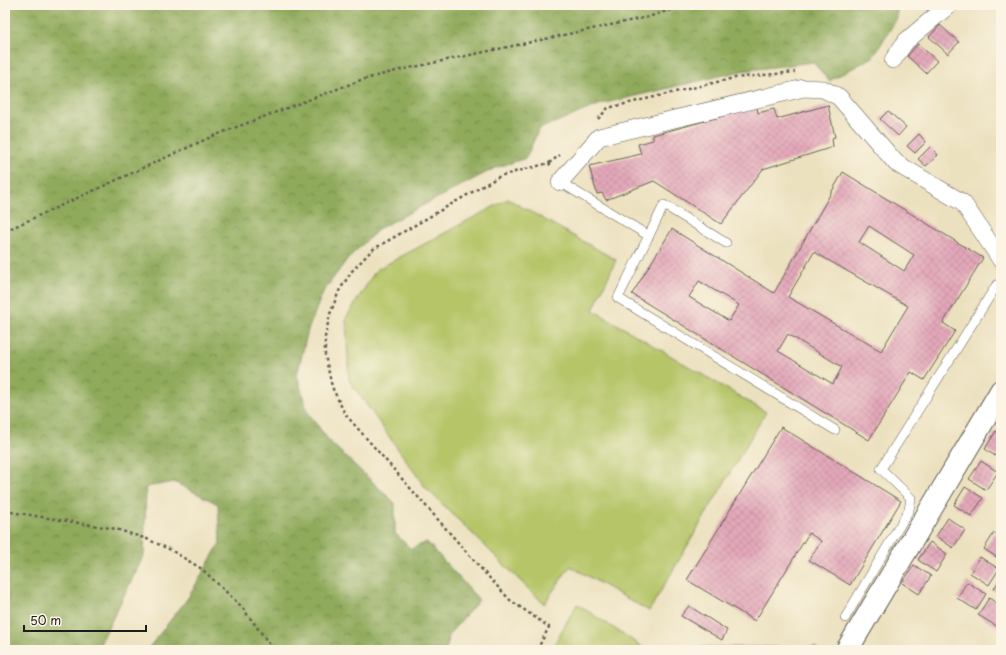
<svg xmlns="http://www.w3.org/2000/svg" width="1006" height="655" viewBox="0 0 1006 655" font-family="'Playpen Sans',sans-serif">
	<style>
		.forest { fill: url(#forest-crowns); stroke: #56633c }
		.green { fill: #b5c567; stroke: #687042 }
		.building { fill: url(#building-cross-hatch); fill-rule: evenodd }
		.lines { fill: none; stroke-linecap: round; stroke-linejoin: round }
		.service-casing { stroke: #656155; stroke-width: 10 }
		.minor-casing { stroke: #656155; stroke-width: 18 }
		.tertiary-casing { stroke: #656155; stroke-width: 24 }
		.path { stroke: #656155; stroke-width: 2.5; stroke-dasharray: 3 3; stroke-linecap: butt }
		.service { stroke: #fff; stroke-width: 9 }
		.minor { stroke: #fff; stroke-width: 17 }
		.tertiary { stroke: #fff; stroke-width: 22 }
	</style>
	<defs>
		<pattern id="forest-crowns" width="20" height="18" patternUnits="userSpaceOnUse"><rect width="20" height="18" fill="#90aa5c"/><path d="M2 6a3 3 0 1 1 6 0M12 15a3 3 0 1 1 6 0" fill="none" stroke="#758a4b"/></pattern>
		<pattern id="building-cross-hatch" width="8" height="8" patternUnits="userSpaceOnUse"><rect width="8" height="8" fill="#e3a8ba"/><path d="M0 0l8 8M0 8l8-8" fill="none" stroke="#c2909f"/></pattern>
	</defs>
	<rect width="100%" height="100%" fill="#fcf5e5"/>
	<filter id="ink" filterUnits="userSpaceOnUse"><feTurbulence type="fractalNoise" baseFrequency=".025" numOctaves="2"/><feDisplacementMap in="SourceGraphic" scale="8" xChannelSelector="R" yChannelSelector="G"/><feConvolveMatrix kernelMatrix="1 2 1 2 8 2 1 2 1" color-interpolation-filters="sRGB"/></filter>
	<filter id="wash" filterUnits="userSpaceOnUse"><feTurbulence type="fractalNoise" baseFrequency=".012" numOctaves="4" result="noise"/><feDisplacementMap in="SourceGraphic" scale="16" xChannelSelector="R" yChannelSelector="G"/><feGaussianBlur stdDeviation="0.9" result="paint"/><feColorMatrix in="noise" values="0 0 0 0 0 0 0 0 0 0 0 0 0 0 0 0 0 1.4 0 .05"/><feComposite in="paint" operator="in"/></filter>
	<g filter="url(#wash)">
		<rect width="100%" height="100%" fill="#ece1bf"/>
		<path class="forest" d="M5 5H897V18L873 57 829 81 813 62 741 71 601 104 539 129 526 158 495 168 380 228 348 258 323 292 308 330 297 375 307 411 329 441 395 503V533L411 549 427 542 479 600 450 633 446 650H147L188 598 220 543 218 504 174 482 146 487 144 555 97 650H5Z"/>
		<g class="green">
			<path d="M508 199 616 260 593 310 766 412 649 611 570 566 544 604 425 487 349 380 346 318 376 270Z"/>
			<path d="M577 604 647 650H551Z"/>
			<path d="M687 647H816V650H680Z"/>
		</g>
		<g id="blocks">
			<g class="building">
				<path d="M922 5H936L930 12Z"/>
				<path d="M940 25 959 42 948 54 929 37Z"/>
				<path d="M918 44 937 61 926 73 907 56Z"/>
				<path d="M828 105 835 137 832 138 833 147 763 169 721 224 654 181 606 200 602 193 597 194 589 166 641 154 638 144 653 140V135L757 107 758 113 774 109 777 119Z"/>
				<path d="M888 111 906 127 898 136 880 119Z"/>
				<path d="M919 134 926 142 915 153 907 146Z"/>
				<path d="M930 147 938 155 926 166 918 159Z"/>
				<path d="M843 172 983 258 943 323 955 331 924 380 911 372 869 440 632 294 672 229 774 293ZM869 226 914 255 904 271 859 242ZM814 252 908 306 881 351 788 297ZM699 281 739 305 729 321 689 297ZM788 334 842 367 833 384 778 351Z"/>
				<path d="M781 427 901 501 850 585 809 560 821 541 809 533 755 621 687 580Z"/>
				<path d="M996 431 1001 434V460L985 449Z"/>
				<path d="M981 461 998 472 986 490 969 479Z"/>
				<path d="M965 487 983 498 971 516 954 505Z"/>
				<path d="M948 518 965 530 953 548 936 536Z"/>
				<path d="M994 533 1001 537V560L984 549Z"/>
				<path d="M930 542 947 554 936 572 918 560Z"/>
				<path d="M980 557 999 569 989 585 970 573Z"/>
				<path d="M914 565 931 576 919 594 902 583Z"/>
				<path d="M1001 577V594L994 589Z"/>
				<path d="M967 582 986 594 976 610 957 598Z"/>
				<path d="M989 598 1001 606V621L998 627 978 615Z"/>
				<path d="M689 606 727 630 722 640 681 616Z"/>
			</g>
		</g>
	</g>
	<g filter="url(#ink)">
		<use href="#blocks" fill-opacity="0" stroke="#656155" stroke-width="1"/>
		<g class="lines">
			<defs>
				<g id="service">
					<path d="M560 182 649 236"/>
					<path d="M726 243 664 205 618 298 835 430"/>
					<path d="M845 618 909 510 911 498 881 469 996 286 1001 282"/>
				</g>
				<g id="minor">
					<path d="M893 60 906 41 949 5"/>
					<path d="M560 182 599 137 804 88 823 89 839 97 896 163 963 203 1001 260"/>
				</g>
				<path id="tertiary" d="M847 650 1001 391"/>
			</defs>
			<use href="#service" class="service-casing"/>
			<use href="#minor" class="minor-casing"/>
			<use href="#tertiary" class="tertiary-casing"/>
			<g class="path">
				<path d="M598 119 608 108 734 78 795 72"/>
				<path d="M549 163 560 155"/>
				<path d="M5 231 213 136 361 80 400 70 648 17 686 5"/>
				<path d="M5 511 116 529 147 539 169 549 202 569 241 606 274 650"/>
				<path d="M537 650 549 627 510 600 485 573 345 414 332 387 325 355V337L330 314 339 291 352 271 372 250 500 176 549 163 551 167"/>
			</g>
			<use href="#service" class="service"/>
			<use href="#minor" class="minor"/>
			<use href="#tertiary" class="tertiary"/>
		</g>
	</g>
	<rect width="1006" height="655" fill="none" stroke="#fcf5e5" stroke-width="20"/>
	<path d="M24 625v6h122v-6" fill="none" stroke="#1c1c1c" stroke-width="2"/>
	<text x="30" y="625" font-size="12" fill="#1c1c1c" stroke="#fcf5e5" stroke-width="3" paint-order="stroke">50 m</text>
</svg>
